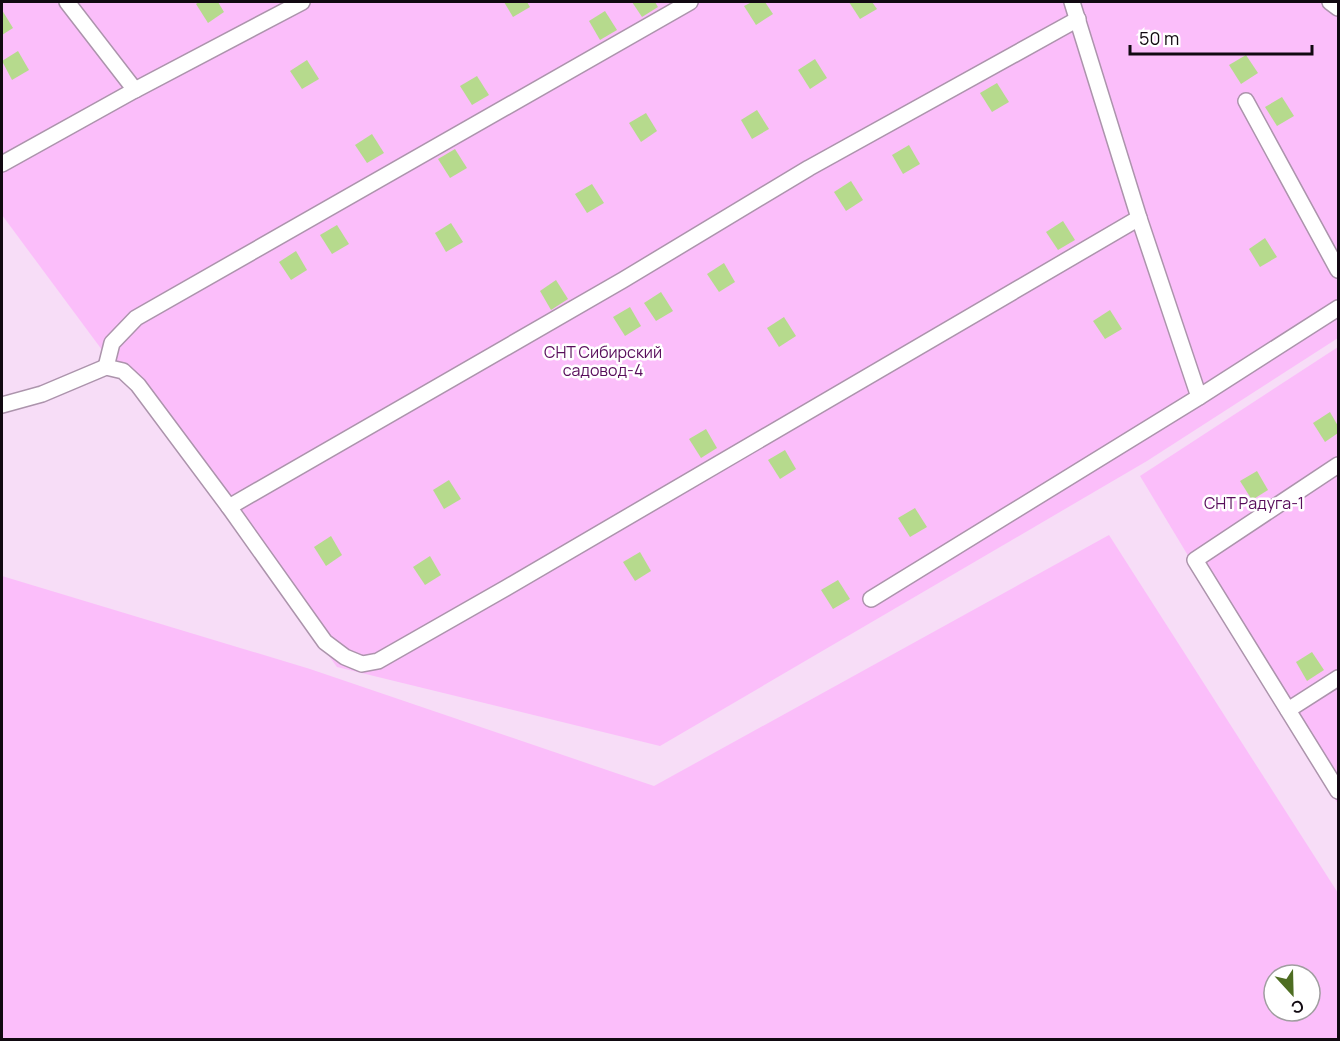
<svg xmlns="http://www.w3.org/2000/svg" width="1340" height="1041" viewBox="0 0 1340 1041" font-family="Manrope,sans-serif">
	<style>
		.green { fill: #fbbefa; fill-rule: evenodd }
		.building { fill: #b6da8d }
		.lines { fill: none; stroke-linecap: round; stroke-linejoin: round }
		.service-casing { stroke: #ac94ac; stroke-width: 18 }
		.service { stroke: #fff; stroke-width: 15 }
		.labels { text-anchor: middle; stroke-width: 5; stroke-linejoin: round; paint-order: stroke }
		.park-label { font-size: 16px; fill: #580d5b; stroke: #fff }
	</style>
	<rect width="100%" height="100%" fill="#f7ddf7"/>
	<g class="green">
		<path d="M2 2H1338V338L1147 461 660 746 337 667 2 215Z"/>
		<path d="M1338 347V804L1140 476Z"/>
		<path d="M1109 535 1338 893V1039H2V576L310 669 654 786ZM1274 975H1310V1011H1274Z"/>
	</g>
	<g class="building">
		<path d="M199 2H218L224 12 208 23 196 4Z"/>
		<path d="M504 2H527L530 7 513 17Z"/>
		<path d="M632 2H655L658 7 642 17Z"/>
		<path d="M752 2H765L773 14 756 25 744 6Z"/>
		<path d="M849 2H872L877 9 860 19Z"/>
		<path d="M2 10 13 28 2 35Z"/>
		<path d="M605 11 617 30 600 40 589 21Z"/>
		<path d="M18 51 29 70 12 80 2 61Z"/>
		<path d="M1246 55 1258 73 1241 84 1229 65Z"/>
		<path d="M815 59 827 78 810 89 798 70Z"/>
		<path d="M307 60 319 79 302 89 290 71Z"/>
		<path d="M477 76 489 95 472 105 460 86Z"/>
		<path d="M997 83 1009 102 992 112 980 93Z"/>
		<path d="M1282 97 1294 116 1277 126 1265 107Z"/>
		<path d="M757 110 769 129 752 139 741 120Z"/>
		<path d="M646 113 657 131 641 142 629 123Z"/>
		<path d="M372 134 384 153 367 163 355 145Z"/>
		<path d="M909 145 920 164 903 174 892 155Z"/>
		<path d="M455 149 467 168 450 178 438 159Z"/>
		<path d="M851 181 863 200 846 211 834 192Z"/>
		<path d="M592 184 604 203 587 213 575 194Z"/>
		<path d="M1063 221 1075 240 1058 250 1046 232Z"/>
		<path d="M451 223 463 242 446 252 435 233Z"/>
		<path d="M337 225 349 244 332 254 320 235Z"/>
		<path d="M1265 238 1277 257 1260 267 1249 249Z"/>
		<path d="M296 251 307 270 291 280 279 262Z"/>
		<path d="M724 263 735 282 719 292 707 274Z"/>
		<path d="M556 280 568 299 551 310 540 291Z"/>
		<path d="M661 292 673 311 656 321 644 303Z"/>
		<path d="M630 307 641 326 625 336 613 317Z"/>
		<path d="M1110 310 1122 329 1105 339 1093 321Z"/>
		<path d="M784 317 796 336 779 347 767 328Z"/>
		<path d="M1330 412 1338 426V433L1325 442 1313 423Z"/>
		<path d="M706 429 717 448 701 458 689 439Z"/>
		<path d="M785 450 796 469 780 479 768 460Z"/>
		<path d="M1257 471 1268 490 1252 500 1240 481Z"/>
		<path d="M449 480 461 499 444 509 433 490Z"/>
		<path d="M915 508 927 527 910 537 898 518Z"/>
		<path d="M331 536 342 555 326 566 314 547Z"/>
		<path d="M640 552 651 571 635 581 623 562Z"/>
		<path d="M430 556 441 575 425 585 413 567Z"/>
		<path d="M838 580 850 599 833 609 821 590Z"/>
		<path d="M1312 652 1324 670 1307 681 1296 662Z"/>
	</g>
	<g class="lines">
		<defs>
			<g id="service">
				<path d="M67 2 135 90"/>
				<path d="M1072 2 1139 218 1199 397"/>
				<path d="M1330 2 1338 8"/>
				<path d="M1246 101 1338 270"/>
				<path d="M2 164 135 90 302 2"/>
				<path d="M106 367 112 343 136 318 690 2"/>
				<path d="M2 405 42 394 106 367 123 371 138 385 229 507 325 642 345 657 362 664 378 661 506 588 1139 218"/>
				<path d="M1338 465 1195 560 1338 791"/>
				<path d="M229 507 623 280 809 168 1078 19"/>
				<path d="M871 599 1199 397 1338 308"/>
				<path d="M1288 710 1338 678"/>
			</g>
		</defs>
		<use href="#service" class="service-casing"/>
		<use href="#service" class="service"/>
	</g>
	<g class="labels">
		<g class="park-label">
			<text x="603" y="358">СНТ Сибирский<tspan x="603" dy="18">садовод-4</tspan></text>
			<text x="1254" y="509">СНТ Радуга-1</text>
		</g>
	</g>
	<rect width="1340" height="1041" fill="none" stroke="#110911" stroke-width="6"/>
	<g transform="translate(1292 993) rotate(158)"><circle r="28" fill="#ffffff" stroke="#a09da0" stroke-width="1.5"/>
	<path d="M0-4.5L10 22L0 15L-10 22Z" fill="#4e6d22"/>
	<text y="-9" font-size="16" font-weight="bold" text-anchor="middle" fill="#110911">С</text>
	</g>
	<path d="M1130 45v9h182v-9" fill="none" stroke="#110911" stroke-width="3"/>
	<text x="1139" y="45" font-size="18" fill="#110911" stroke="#ffffff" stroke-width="4.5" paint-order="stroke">50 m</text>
</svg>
